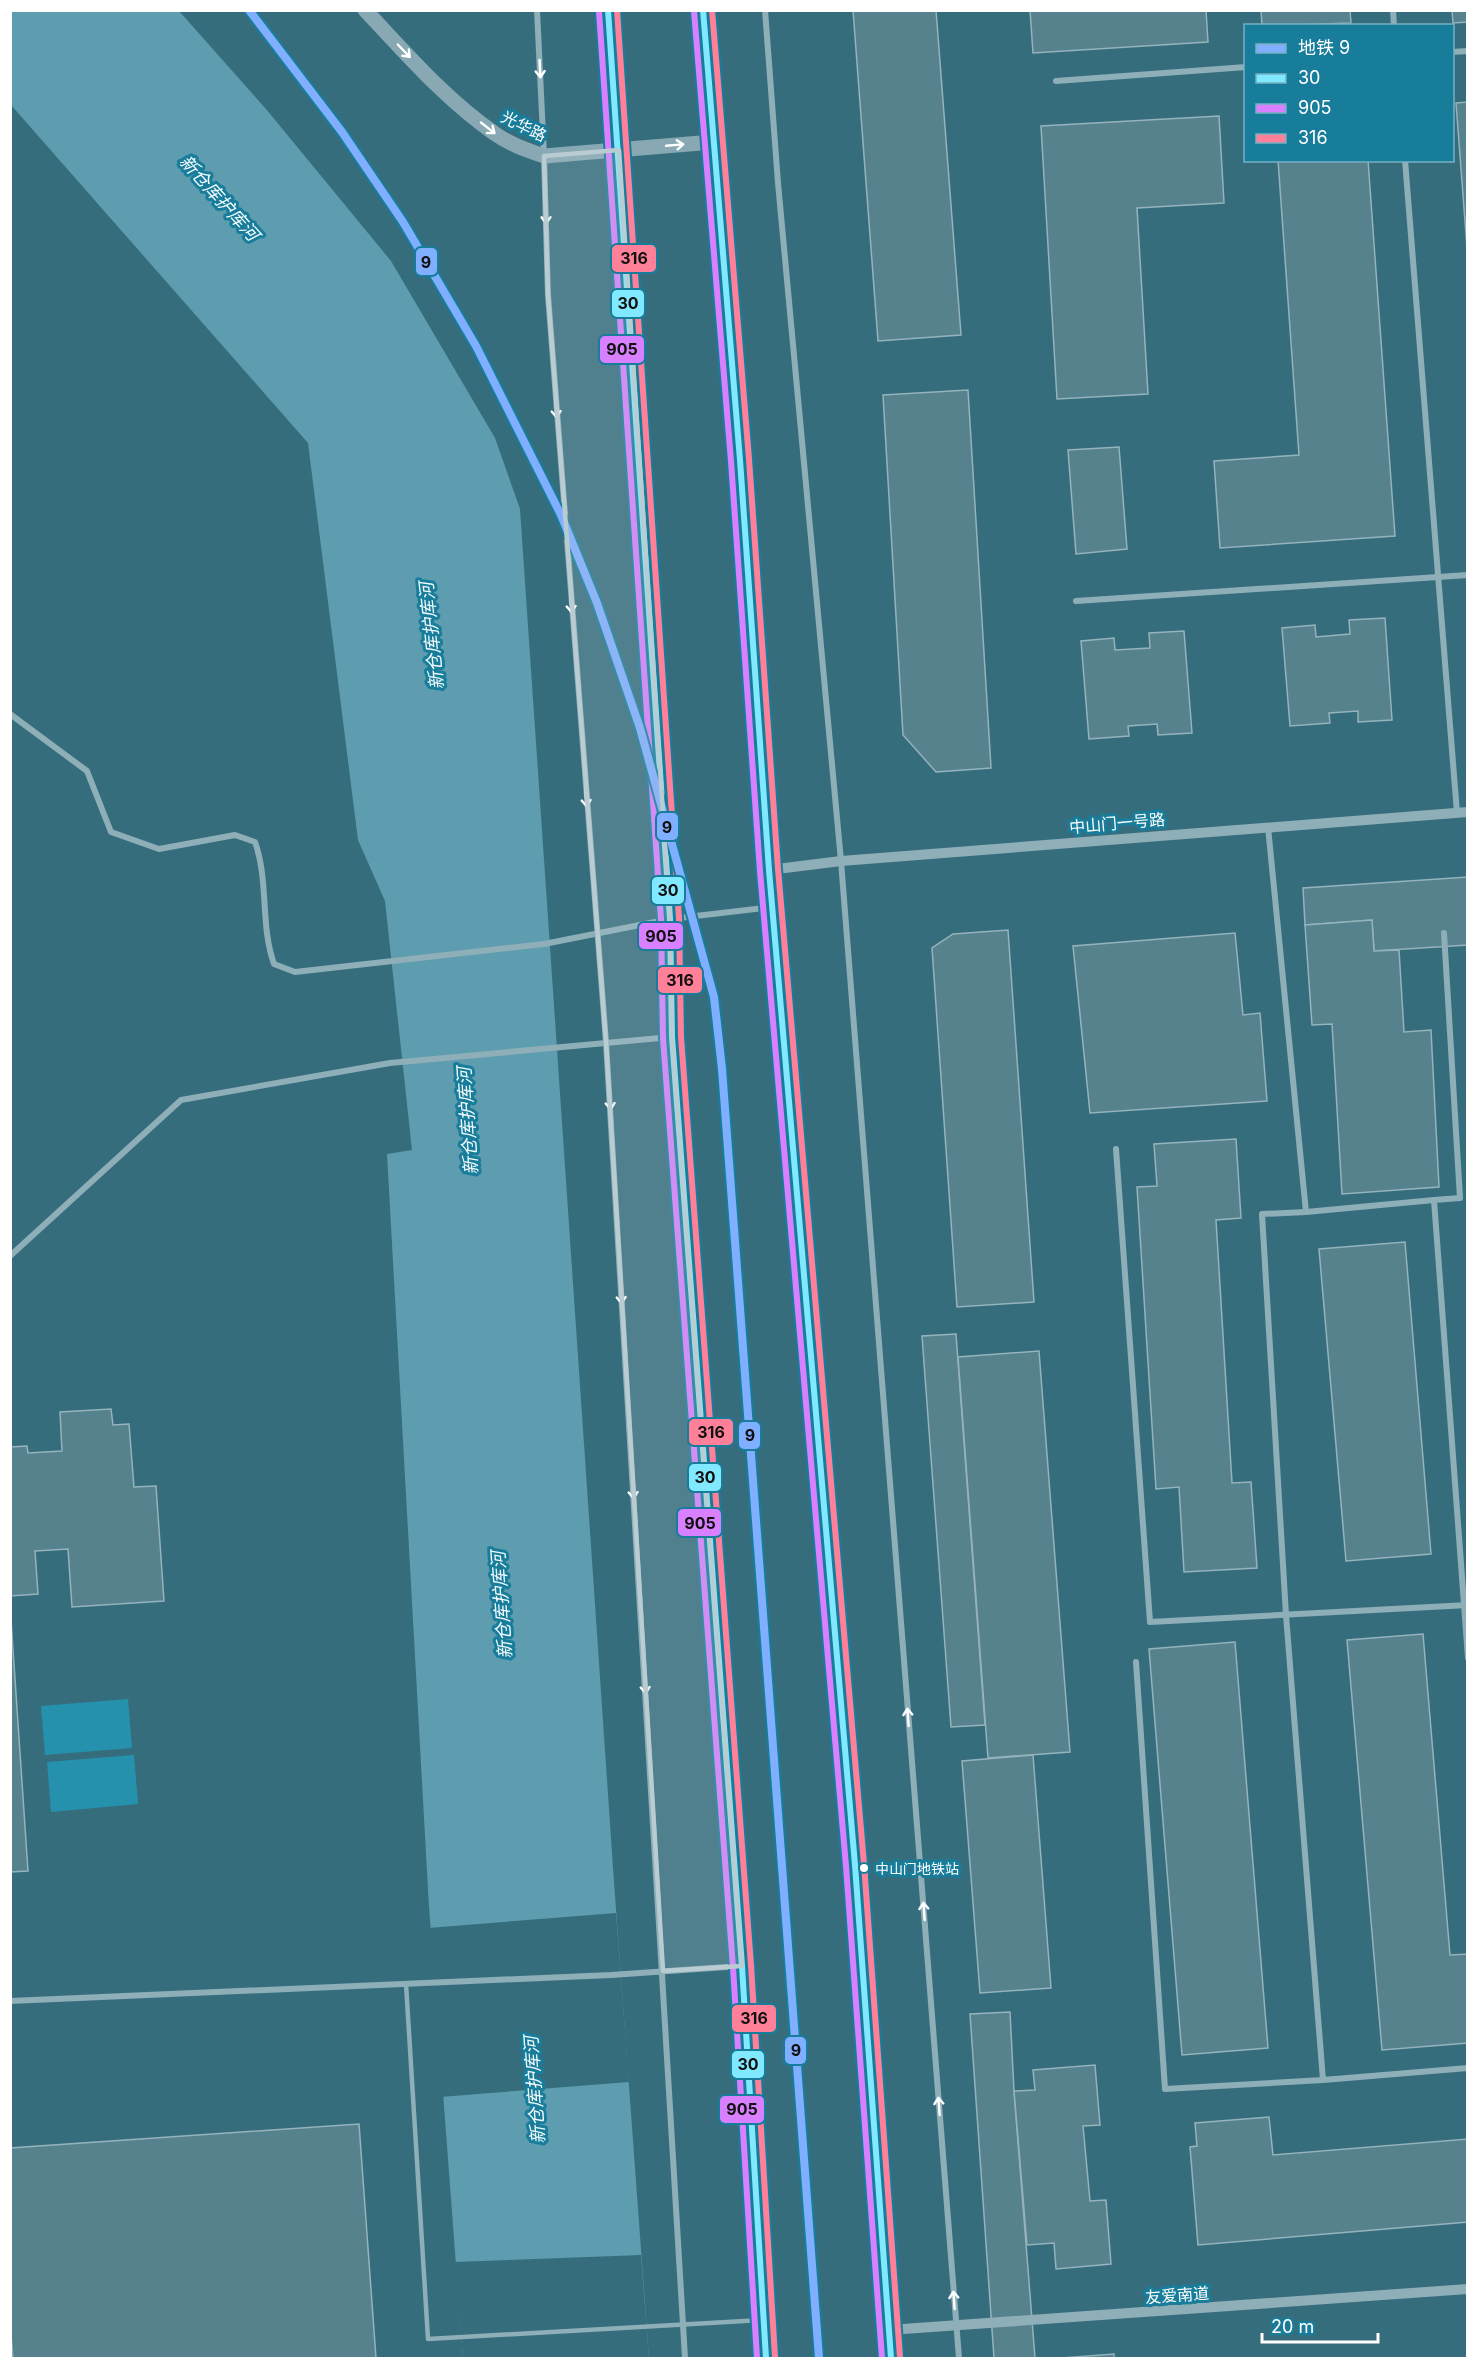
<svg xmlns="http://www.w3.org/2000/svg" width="1478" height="2369" viewBox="0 0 1478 2369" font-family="Inter,'Noto Sans SC',sans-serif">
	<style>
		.green { fill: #2691ad }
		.water { fill: #5d9daf }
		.pier { fill: #366d7d }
		.building { fill: #56828e; stroke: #95b3bc; stroke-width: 1.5 }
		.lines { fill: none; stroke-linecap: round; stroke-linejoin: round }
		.service { stroke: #8eaeb8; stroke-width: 4.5 }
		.minor { stroke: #8eaeb8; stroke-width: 6 }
		.tertiary { stroke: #8eaeb8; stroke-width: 10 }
		.secondary { stroke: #88a9b3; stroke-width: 15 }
		.primary { stroke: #8badb5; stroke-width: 15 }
		.bus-1-casing { stroke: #187d9b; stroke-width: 10 }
		.bus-2-casing { stroke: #187d9b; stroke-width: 10 }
		.bus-3-casing { stroke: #187d9b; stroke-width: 10 }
		.bus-1 { stroke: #80e8ff; stroke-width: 6 }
		.bus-2 { stroke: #d880ff; stroke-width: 6 }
		.bus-3 { stroke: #ff8098; stroke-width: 6 }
		.metro-1-casing { stroke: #187d9b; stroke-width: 12 }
		.metro-1 { stroke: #80afff; stroke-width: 8 }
		.oneway { stroke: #fff }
		.marked { fill: #b9ccd2; fill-opacity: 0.2; stroke: #b9ccd2; stroke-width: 4.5; stroke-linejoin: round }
		.bus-dot { fill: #fff; stroke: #187d9b; stroke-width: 2 }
		.labels { text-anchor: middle; stroke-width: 6; stroke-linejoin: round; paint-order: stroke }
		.bus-label { font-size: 14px; fill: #fff; stroke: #187d9b; text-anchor: start }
		.street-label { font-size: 16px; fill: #fff; stroke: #187d9b }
		.water-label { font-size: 18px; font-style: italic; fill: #f5fcfe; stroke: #187d9b }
		.line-badge { stroke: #187d9b; stroke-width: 2 }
		.pale-badge-label { font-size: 16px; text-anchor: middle; font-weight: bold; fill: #111 }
	</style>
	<rect width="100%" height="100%" fill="#366d7d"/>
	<g class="green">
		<path d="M128 1699 132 1748 45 1755 41 1706Z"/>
		<path d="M134 1755 138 1804 51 1812 47 1762Z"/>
	</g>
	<path class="water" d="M10 11H179L266 109 391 261 495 438 520 509 614 1882 649 2358H463L429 1907 387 1154 412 1150 385 901 358 840 308 443 11 105Z"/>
	<g class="pier">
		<path d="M616 1913 629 2082 440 2097 428 1928Z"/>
		<path d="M641 2255 649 2358H463L455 2262Z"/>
	</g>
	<g class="building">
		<path d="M853 10H936L961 335 878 341Z"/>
		<path d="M1030 10H1206L1208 42 1033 53Z"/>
		<path d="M1261 10H1350L1351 23 1262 26Z"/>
		<path d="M1452 10H1468V22L1453 23Z"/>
		<path d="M1468 102V261L1456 103Z"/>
		<path d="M1219 116 1224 203 1137 208 1148 394 1057 399 1041 126Z"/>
		<path d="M1278 160H1368L1395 536 1220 548 1214 461 1299 455Z"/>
		<path d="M968 390 991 768 936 772 903 735 883 395Z"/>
		<path d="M1119 447 1127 549 1076 554 1068 450Z"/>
		<path d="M1385 618 1392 720 1358 722V711L1329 713 1330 723 1290 726 1282 628 1315 625 1316 637 1350 634 1349 620Z"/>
		<path d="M1184 631 1192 733 1158 735 1157 724 1128 726 1129 736 1089 739 1081 641 1114 638 1115 650 1150 648 1149 633Z"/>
		<path d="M1468 877V945L1374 951 1372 920 1305 925 1303 888Z"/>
		<path d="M1372 920 1374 951 1399 950 1404 1032 1431 1030 1439 1187 1342 1194 1332 1024 1312 1025 1305 925Z"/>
		<path d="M1008 930 1034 1302 957 1307 932 948 953 934Z"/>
		<path d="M1235 933 1243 1015 1260 1013 1267 1101 1090 1113 1073 946Z"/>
		<path d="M1236 1139 1241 1218 1216 1220 1232 1483 1251 1482 1257 1568 1184 1572 1179 1487 1156 1489 1137 1187 1157 1186 1154 1144Z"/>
		<path d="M1405 1242 1431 1554 1346 1561 1319 1249Z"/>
		<path d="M956 1334 985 1725 951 1727 922 1336Z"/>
		<path d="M1039 1351 1070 1752 988 1758 958 1357Z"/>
		<path d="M111 1409 113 1425 129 1424 134 1487 156 1486 164 1601 72 1607 68 1549 35 1551 38 1594 10 1596V1447L27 1446 28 1453 62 1451 60 1412Z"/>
		<path d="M10 1605 28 1871 10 1872Z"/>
		<path d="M1423 1634 1450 1955 1468 1954V2043L1382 2050 1347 1640Z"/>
		<path d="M1235 1642 1268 2048 1182 2055 1149 1649Z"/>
		<path d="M1033 1755 1051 1988 980 1993 962 1761Z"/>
		<path d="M1010 2012 1014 2091 1035 2358H994L970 2014Z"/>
		<path d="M1095 2065 1100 2125 1083 2126 1090 2201 1106 2200 1111 2264 1056 2269 1054 2243 1027 2245 1014 2091 1035 2090 1033 2070Z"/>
		<path d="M1269 2117 1273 2155 1468 2139V2222L1198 2245 1190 2147 1197 2146 1195 2123Z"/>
		<path d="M359 2124 376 2358H13L10 2324V2148Z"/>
		<path d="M1114 2354V2358H1061Z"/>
	</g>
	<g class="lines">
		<path class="service" d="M406 1984 428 2339 762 2320"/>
		<g class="minor">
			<path d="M537 10 544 156 548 295 606 1042 685 2358"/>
			<path d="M765 10 778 183 841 861 959 2358"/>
			<path d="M1393 10 1394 26"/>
			<path d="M1452 52 1468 51"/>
			<path d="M1056 81 1246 67"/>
			<path d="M1405 160 1457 813"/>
			<path d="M1076 601 1468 575"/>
			<path d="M10 714 87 771 111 832 159 849 235 835 255 842C269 881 260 925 274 964L295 972 544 944 670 919 773 907"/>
			<path d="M1268 827 1306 1212 1262 1214 1286 1615 1323 2080 1468 2068"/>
			<path d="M1444 933 1460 1198 1434 1200 1468 1658"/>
			<path d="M1116 1149 1150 1622 1468 1605"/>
			<path d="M1306 1212 1434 1200"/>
			<path d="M10 1256 181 1100 390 1063 671 1037"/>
			<path d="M1136 1662 1165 2089 1323 2080"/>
			<path d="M10 2001 611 1975 741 1966"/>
		</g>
		<g class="tertiary">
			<path d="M769 870 841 861 1468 812"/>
			<path d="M889 2330 1468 2289"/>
		</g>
		<path class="secondary" d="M365 10C406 53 445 99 494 133 509 144 527 150 544 156L713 142"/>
		<g class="primary">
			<path d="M608 10 670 919 672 1037 742 1966 766 2358"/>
			<path d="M703 10 740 460 769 870 855 1865 891 2358"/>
		</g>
		<defs>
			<g id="bus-1">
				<path d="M608 10 670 919 672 1037 742 1966 766 2358"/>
				<path d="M703 10 740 460 769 870 855 1865 891 2358"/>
			</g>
			<g id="bus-2">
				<path d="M599 11 661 919 663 1038 733 1967 757 2358"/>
				<path d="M694 11 731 461 760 871 846 1866 882 2358"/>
			</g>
			<g id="bus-3">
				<path d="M617 10 679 918 681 1037 751 1965 775 2357"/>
				<path d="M712 10 749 459 778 869 864 1864 900 2357"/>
			</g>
		</defs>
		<use href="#bus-1" class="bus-1-casing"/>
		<use href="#bus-2" class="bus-2-casing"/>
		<use href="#bus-3" class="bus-3-casing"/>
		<use href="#bus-1" class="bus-1"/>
		<use href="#bus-2" class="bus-2"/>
		<use href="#bus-3" class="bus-3"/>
		<defs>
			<path id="metro-1" d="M249 10 342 132 403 222 476 346 561 515 597 603 640 728 714 997 722 1069 819 2358"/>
		</defs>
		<use href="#metro-1" class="metro-1-casing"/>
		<use href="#metro-1" class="metro-1"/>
	</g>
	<defs><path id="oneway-shaft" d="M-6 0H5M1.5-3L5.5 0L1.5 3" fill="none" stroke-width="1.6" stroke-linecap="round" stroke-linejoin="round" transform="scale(1.5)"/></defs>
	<g class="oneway">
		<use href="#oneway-shaft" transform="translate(404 51) rotate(46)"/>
		<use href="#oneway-shaft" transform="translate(540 69) rotate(87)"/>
		<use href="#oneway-shaft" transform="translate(488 128) rotate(38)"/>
		<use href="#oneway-shaft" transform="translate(675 145) rotate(-5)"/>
		<use href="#oneway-shaft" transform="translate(546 215) rotate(89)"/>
		<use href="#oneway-shaft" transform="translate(556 409) rotate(86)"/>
		<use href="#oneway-shaft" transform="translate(571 604) rotate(86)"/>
		<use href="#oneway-shaft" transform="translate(586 798) rotate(86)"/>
		<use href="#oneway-shaft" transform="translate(610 1101) rotate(86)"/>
		<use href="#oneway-shaft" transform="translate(621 1295) rotate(86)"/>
		<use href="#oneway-shaft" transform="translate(633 1490) rotate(86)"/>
		<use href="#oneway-shaft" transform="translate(645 1685) rotate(86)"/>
		<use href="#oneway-shaft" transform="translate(908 1717) rotate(-94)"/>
		<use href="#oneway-shaft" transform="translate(924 1911) rotate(-94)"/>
		<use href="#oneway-shaft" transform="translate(939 2106) rotate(-94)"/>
		<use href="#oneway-shaft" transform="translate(954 2300) rotate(-94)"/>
	</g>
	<path class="marked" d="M619 150 670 919 672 1037 742 1966 663 1971 606 1042 548 295 544 156Z"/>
	<circle class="bus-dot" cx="864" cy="1868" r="5"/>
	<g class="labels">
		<g class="bus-label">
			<text x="875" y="1874">中山门地铁站</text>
		</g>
		<g class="street-label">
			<text transform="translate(524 126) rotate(26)" y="6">光华路</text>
			<text transform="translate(1117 823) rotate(-5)" y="6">中山门一号路</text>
			<text transform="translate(1177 2295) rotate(-4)" y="6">友爱南道</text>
		</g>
		<g class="water-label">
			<text transform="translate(219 198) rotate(48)" y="6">新仓库护库河</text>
			<text transform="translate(432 636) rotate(-96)" y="6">新仓库护库河</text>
			<text transform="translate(468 1121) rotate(-94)" y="6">新仓库护库河</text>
			<text transform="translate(502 1605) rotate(-94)" y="6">新仓库护库河</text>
			<text transform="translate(535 2090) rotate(-94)" y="6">新仓库护库河</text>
		</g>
	</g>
	<g class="line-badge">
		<rect x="611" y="244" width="46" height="29" rx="6" fill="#ff8098"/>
		<rect x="415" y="247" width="23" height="29" rx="6" fill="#80afff"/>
		<rect x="611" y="289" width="34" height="29" rx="6" fill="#80e8ff"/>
		<rect x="599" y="335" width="46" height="29" rx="6" fill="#d880ff"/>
		<rect x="656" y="812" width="23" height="29" rx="6" fill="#80afff"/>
		<rect x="651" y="876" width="34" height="29" rx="6" fill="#80e8ff"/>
		<rect x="638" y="922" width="46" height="28" rx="6" fill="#d880ff"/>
		<rect x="657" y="966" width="46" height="28" rx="6" fill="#ff8098"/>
		<rect x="688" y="1418" width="46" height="28" rx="6" fill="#ff8098"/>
		<rect x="738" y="1421" width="23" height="29" rx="6" fill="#80afff"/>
		<rect x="688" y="1463" width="34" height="29" rx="6" fill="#80e8ff"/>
		<rect x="677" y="1508" width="45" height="29" rx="6" fill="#d880ff"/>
		<rect x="731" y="2004" width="46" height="29" rx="6" fill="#ff8098"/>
		<rect x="784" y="2036" width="23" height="29" rx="6" fill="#80afff"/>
		<rect x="731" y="2050" width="34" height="29" rx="6" fill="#80e8ff"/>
		<rect x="719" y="2095" width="46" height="29" rx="6" fill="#d880ff"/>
	</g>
	<g class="pale-badge-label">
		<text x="634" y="264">316</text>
		<text x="426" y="268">9</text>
		<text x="628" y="309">30</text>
		<text x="622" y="355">905</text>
		<text x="667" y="833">9</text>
		<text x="668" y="896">30</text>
		<text x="661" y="942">905</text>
		<text x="680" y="986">316</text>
		<text x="711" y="1438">316</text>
		<text x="750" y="1441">9</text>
		<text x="705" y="1483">30</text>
		<text x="700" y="1529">905</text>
		<text x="754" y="2024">316</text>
		<text x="796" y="2056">9</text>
		<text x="748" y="2070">30</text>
		<text x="742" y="2115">905</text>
	</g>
	<rect width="1478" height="2369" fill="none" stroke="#ffffff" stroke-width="24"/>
	<rect x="1244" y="24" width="210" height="138" fill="#187d9b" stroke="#74b1c3" stroke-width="1.5"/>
	<rect x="1256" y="44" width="30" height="9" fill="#80afff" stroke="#74b1c3" stroke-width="1.5"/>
	<text x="1298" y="54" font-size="18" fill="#ffffff">地铁 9</text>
	<rect x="1256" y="74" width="30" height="9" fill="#80e8ff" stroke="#74b1c3" stroke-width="1.5"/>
	<text x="1298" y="84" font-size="18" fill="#ffffff">30</text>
	<rect x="1256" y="104" width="30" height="9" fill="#d880ff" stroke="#74b1c3" stroke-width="1.5"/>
	<text x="1298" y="114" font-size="18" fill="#ffffff">905</text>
	<rect x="1256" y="134" width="30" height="9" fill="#ff8098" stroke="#74b1c3" stroke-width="1.5"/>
	<text x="1298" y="144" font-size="18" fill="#ffffff">316</text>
	<path d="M1262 2333v9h116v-9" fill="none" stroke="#ffffff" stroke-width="3"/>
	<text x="1271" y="2333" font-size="18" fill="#ffffff" stroke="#187d9b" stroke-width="4.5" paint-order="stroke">20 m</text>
</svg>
